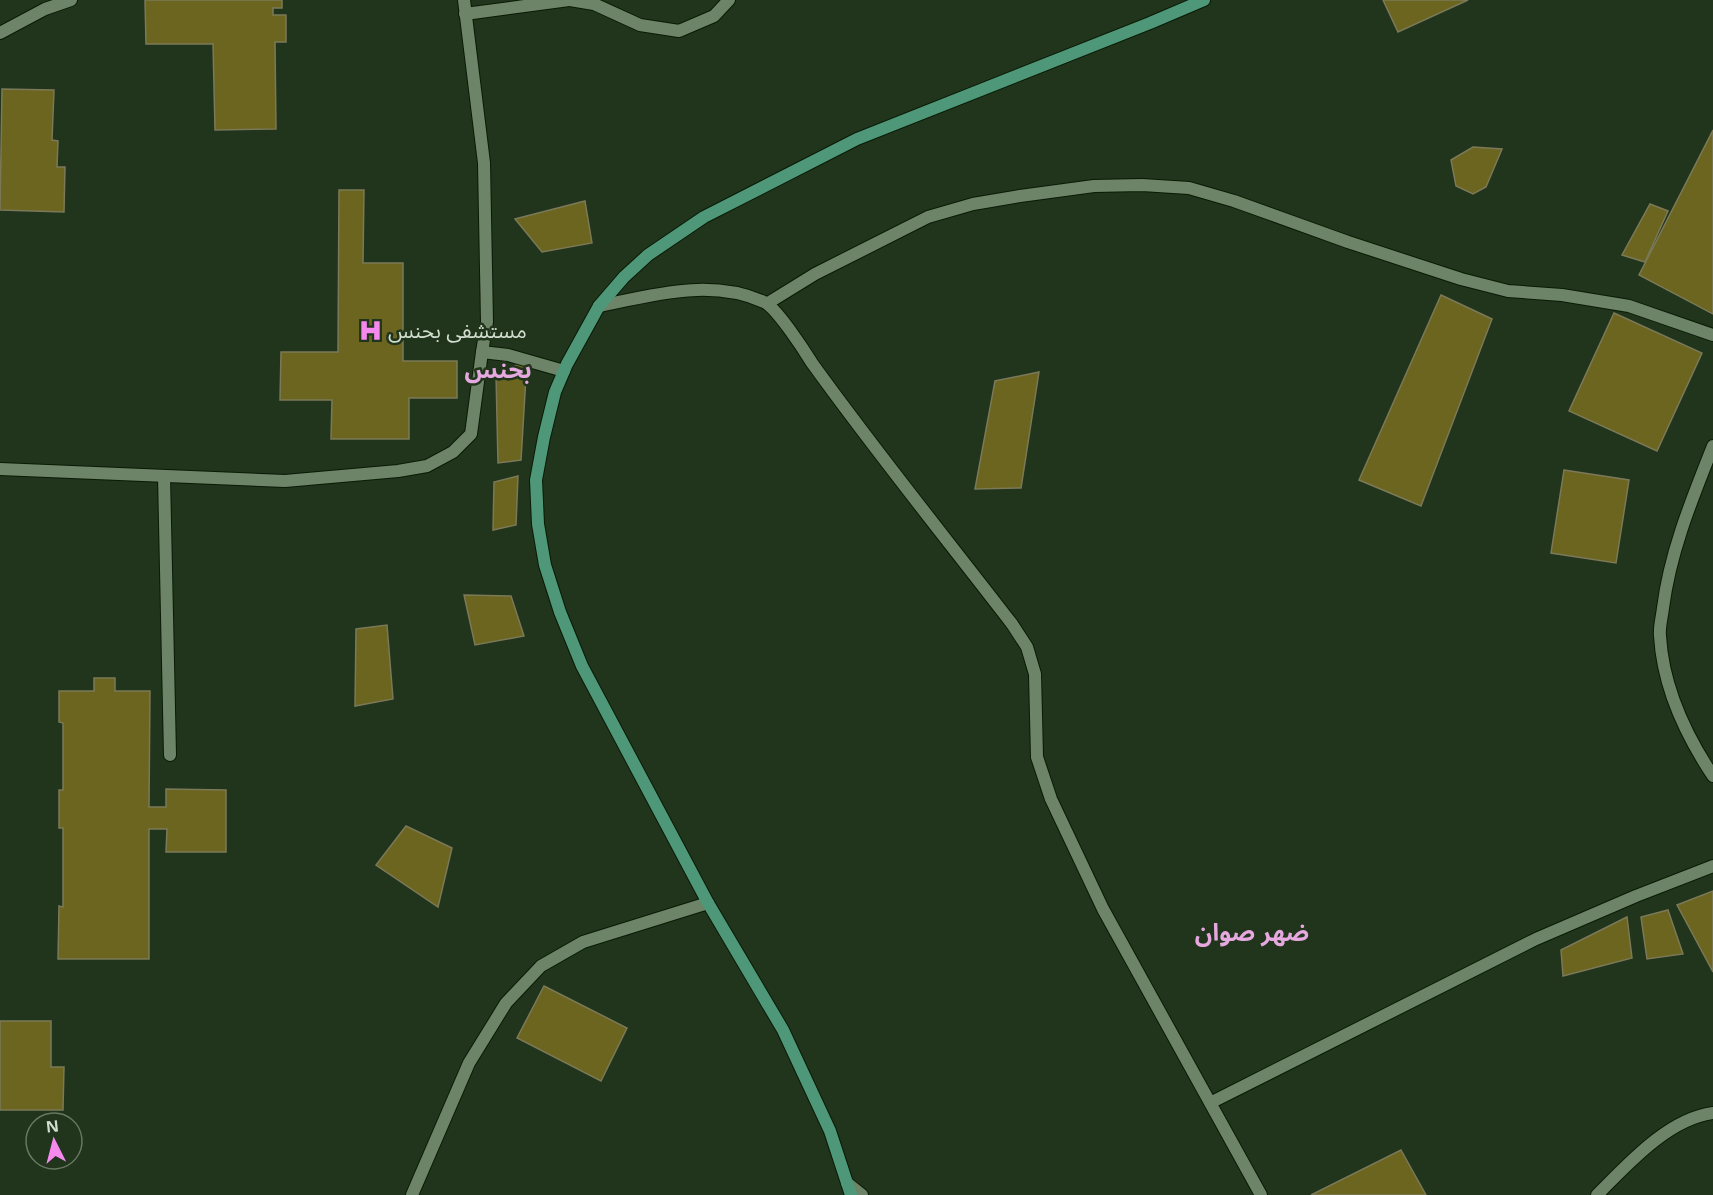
<svg xmlns="http://www.w3.org/2000/svg" width="1713" height="1195" viewBox="0 0 1713 1195" font-family="'Open Sans','Noto Sans Arabic',sans-serif">
	<style>
		.building { fill: #6b651f; stroke: #7b7958; stroke-width: 1.5 }
		.lines { fill: none; stroke-linecap: round; stroke-linejoin: round }
		.service-casing { stroke: #0a1b05; stroke-width: 14 }
		.minor-casing { stroke: #0a1b05; stroke-width: 14 }
		.secondary-casing { stroke: #0a1b05; stroke-width: 14 }
		.service { stroke: #6e8468; stroke-width: 12 }
		.minor { stroke: #6e8468; stroke-width: 12 }
		.secondary { stroke: #4e9879; stroke-width: 12 }
		.labels { text-anchor: middle; stroke-width: 5; stroke-linejoin: round; paint-order: stroke }
		.poi-label { font-size: 21px; fill: #d1ddce; stroke: #21341c; text-anchor: start }
		.quarter-label { font-size: 24px; font-weight: bold; fill: #e5a8df; stroke: #21341c }
	</style>
	<rect width="100%" height="100%" fill="#21341c"/>
	<g class="building">
		<path d="M145 0H282V8H273V15H286V42H275L276 129 215 130 213 44H146Z"/>
		<path d="M1383 0H1468L1398 32Z"/>
		<path d="M2 89 54 90 52 140 58 141 57 167H65L64 212 0 210Z"/>
		<path d="M1713 130V314L1639 275Z"/>
		<path d="M1473 147 1502 149 1486 187 1473 194 1456 186 1451 160Z"/>
		<path d="M339 190H364L363 263H403V361H457V398H409V439H331L332 400H280L281 352H338Z"/>
		<path d="M585 201 592 243 542 252 515 219Z"/>
		<path d="M1650 204 1668 211 1645 262 1622 255Z"/>
		<path d="M1441 295 1492 319 1421 506 1359 480Z"/>
		<path d="M1614 313 1702 353 1657 451 1569 411Z"/>
		<path d="M527 360 521 460 498 463 496 375Z"/>
		<path d="M1039 372 1021 488 975 489 995 381Z"/>
		<path d="M1564 470 1629 480 1616 563 1551 553Z"/>
		<path d="M518 476 516 525 493 530 494 482Z"/>
		<path d="M464 595 511 596 524 636 475 645Z"/>
		<path d="M387 625 393 699 355 706 356 629Z"/>
		<path d="M94 678H115V691H150L149 807H166V789L226 790V852H166L167 829H149V959H58L59 906 63 907V828H59V790H63V723L59 722V691H94Z"/>
		<path d="M406 826 452 848 438 907 376 865Z"/>
		<path d="M1713 891V972L1677 905Z"/>
		<path d="M1668 910 1683 954 1647 959 1641 917Z"/>
		<path d="M1627 917 1632 958 1563 976 1561 950Z"/>
		<path d="M544 986 627 1028 601 1081 517 1038Z"/>
		<path d="M0 1021H51V1067H64L63 1110H0Z"/>
		<path d="M1401 1150 1426 1195H1311Z"/>
	</g>
	<g class="lines">
		<defs>
			<g id="service">
				<path d="M464 0 484 163 487 322 482 352 508 355 564 371"/>
				<path d="M570 0 594 4 640 25 679 31 714 16 729 0"/>
				<path d="M465 14 569 0"/>
				<path d="M0 33 45 9 71 0"/>
				<path d="M0 469 285 481 398 471 427 466 453 452 471 434 482 352"/>
				<path d="M164 476 170 755"/>
			</g>
			<g id="minor">
				<path d="M768 303 815 274 928 217 973 204 1020 196 1094 186 1142 185 1189 188 1234 201 1348 242 1461 279 1508 291 1562 295 1629 306 1713 335"/>
				<path d="M599 306C653 295 711 278 764 302 776 307 804 350 812 363 876 452 945 537 1012 624L1027 647 1035 674 1037 757 1051 799 1103 909 1261 1195"/>
				<path d="M1713 446C1692 499 1670 552 1663 608 1662 617 1659 627 1660 636 1663 688 1685 734 1713 776"/>
				<path d="M1212 1102 1536 939 1636 896 1713 866"/>
				<path d="M847 1183 862 1195"/>
				<path d="M412 1195 469 1063 506 1003 541 966 583 942 708 903"/>
				<path d="M1597 1195C1628 1164 1668 1119 1713 1113"/>
			</g>
			<path id="secondary" d="M851 1195 830 1131 783 1030 708 903 582 666 560 612 545 565 538 524 536 480 544 437 555 392 567 364 599 306 624 277 648 255 704 217 857 139 1150 23 1204 0"/>
		</defs>
		<use href="#service" class="service-casing"/>
		<use href="#minor" class="minor-casing"/>
		<use href="#secondary" class="secondary-casing"/>
		<use href="#service" class="service"/>
		<use href="#minor" class="minor"/>
		<use href="#secondary" class="secondary"/>
	</g>
	<defs>
		<symbol id="hospital-bare" viewBox="-9 -9 18 18"><path d="M-5-5h3v3.5h4V-5h3V5h-3V1.5h-4V5h-3Z" fill="#f689ee" stroke="#21341c" stroke-width="2.5" paint-order="stroke"/></symbol>
	</defs>
	<g fill-rule="evenodd">
		<use href="#hospital-bare" x="354" y="314" width="33" height="33"/>
	</g>
	<g class="labels">
		<g class="poi-label">
			<text x="388" y="338">مستشفى بحنس</text>
		</g>
		<g class="quarter-label">
			<text x="498" y="378">بحنس</text>
			<text x="1252" y="941">ضهر صوان</text>
		</g>
	</g>
	<g transform="translate(54 1141) rotate(354)"><circle r="28" fill="#21341c" stroke="#677863" stroke-width="1.5"/>
	<path d="M0-4.5L10 22L0 15L-10 22Z" fill="#f689ee"/>
	<text y="-9" font-size="16" font-weight="bold" text-anchor="middle" fill="#d1ddce">N</text>
	</g>
</svg>
